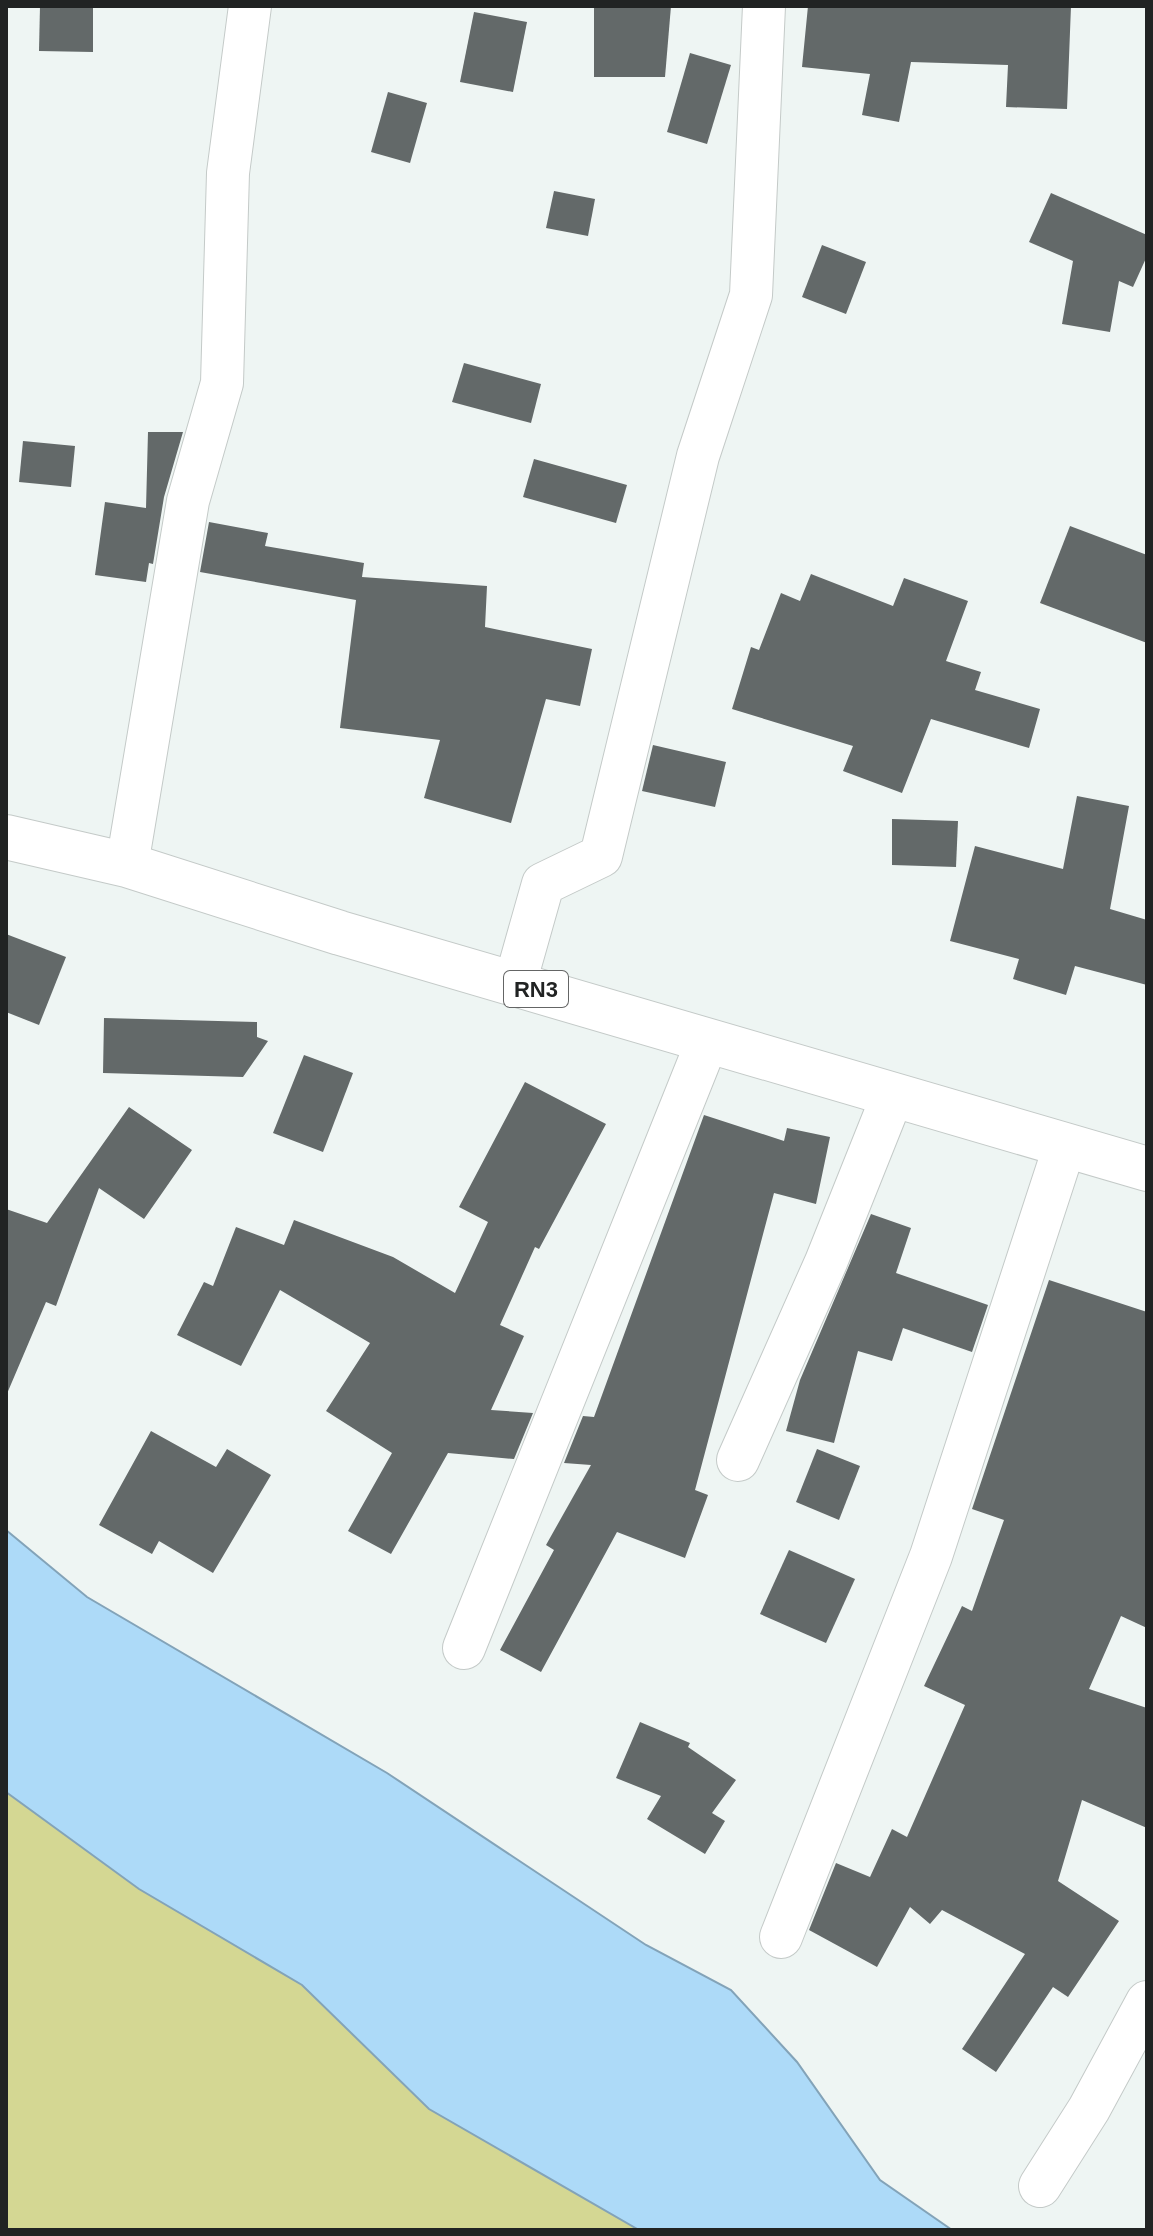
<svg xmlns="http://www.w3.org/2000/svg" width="1153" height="2236" viewBox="0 0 1153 2236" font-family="Arial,sans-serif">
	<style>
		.green { fill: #d4d793 }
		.water { fill: #addaf8; stroke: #83a3b8; stroke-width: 2 }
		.building { fill: #636969 }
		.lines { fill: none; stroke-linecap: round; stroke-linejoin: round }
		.minor-casing { stroke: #c4cac8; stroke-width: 44 }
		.trunk-casing { stroke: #c4cac8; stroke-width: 46 }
		.minor { stroke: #fff; stroke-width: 42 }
		.trunk { stroke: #fff; stroke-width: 44 }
		.labels { text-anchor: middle; stroke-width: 8; stroke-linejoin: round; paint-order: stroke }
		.shield { fill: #fff; stroke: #646565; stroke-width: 2 }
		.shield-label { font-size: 22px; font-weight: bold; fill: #212323 }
	</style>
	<rect width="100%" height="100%" fill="#eef5f3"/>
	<path class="green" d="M6 1792 139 1889 302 1985 429 2109 639 2230H6Z"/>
	<path class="water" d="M6 1530 87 1597 387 1773 646 1945 731 1990 797 2062 880 2180 952 2230H639L429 2109 302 1985 139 1889 6 1792Z"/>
	<g class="building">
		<path d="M40 6H93V52L39 51Z"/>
		<path d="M594 6H671L665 77H594Z"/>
		<path d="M808 6H1071L1067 109 1006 107 1008 65 911 62 899 122 862 115 870 74 802 67Z"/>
		<path d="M474 12 527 22 513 92 460 82Z"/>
		<path d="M690 53 731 65 707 144 667 132Z"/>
		<path d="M388 92 427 103 410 163 371 152Z"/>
		<path d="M554 191 595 199 588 236 546 228Z"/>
		<path d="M1051 193 1147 235V256L1133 287 1119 281 1110 332 1062 324 1073 261 1029 242Z"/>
		<path d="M822 245 866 262 846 314 802 297Z"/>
		<path d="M464 363 541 384 531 423 452 402Z"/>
		<path d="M148 432H183L164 497 153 564 149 563 146 582 95 575 105 502 146 508Z"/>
		<path d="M23 441 75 446 71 487 19 482Z"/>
		<path d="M534 459 627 485 616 523 523 497Z"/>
		<path d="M209 522 268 533 265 546 364 563 362 577 487 586 485 627 592 649 580 706 546 699 511 823 424 798 440 740 340 728 356 600 200 572Z"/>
		<path d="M1070 526 1147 555V643L1040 603Z"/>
		<path d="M811 574 893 606 904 578 968 601 946 661 981 672 975 690 1040 709 1029 748 931 719 902 793 843 771 853 746 732 709 751 647 759 650 781 593 800 601Z"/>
		<path d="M653 745 726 762 715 807 642 791Z"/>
		<path d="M1077 796 1129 806 1110 909 1147 920V985L1075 966 1066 995 1013 979 1019 959 950 941 975 846 1063 869Z"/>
		<path d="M892 819 958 821 956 867 892 865Z"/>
		<path d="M6 934 66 957 39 1025 6 1012Z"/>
		<path d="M104 1018 257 1022V1037L268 1041 243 1077 103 1073Z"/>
		<path d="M304 1055 353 1073 323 1152 273 1133Z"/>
		<path d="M525 1082 606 1124 539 1249 535 1247 500 1325 524 1336 491 1410 533 1413 514 1459 448 1453 391 1554 348 1531 392 1453 326 1411 370 1343 280 1290 241 1366 177 1335 204 1282 213 1286 236 1227 284 1245 294 1220 393 1257 455 1293 488 1222 459 1207Z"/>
		<path d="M129 1107 192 1150 144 1219 99 1188 56 1306 46 1302 6 1396V1209L47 1223Z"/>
		<path d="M704 1115 784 1141 787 1128 830 1137 816 1204 774 1193 695 1490 708 1495 685 1558 617 1532 541 1672 500 1650 554 1550 546 1545 591 1465 564 1463 583 1416 594 1417Z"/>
		<path d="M871 1214 911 1228 896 1273 988 1305 972 1352 903 1328 892 1361 858 1351 834 1443 786 1431 800 1380Z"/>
		<path d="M1049 1280 1147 1312V1628L1121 1616 1089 1689 1147 1708V1828L1082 1800 1058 1881 1119 1921 1068 1997 1053 1987 996 2072 962 2049 1025 1954 942 1910 930 1924 910 1907 877 1967 809 1930 836 1863 870 1877 892 1829 907 1837 965 1705 924 1686 962 1606 972 1611 1004 1520 972 1509Z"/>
		<path d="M151 1431 216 1467 227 1449 271 1475 213 1573 159 1541 152 1554 99 1525Z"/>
		<path d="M817 1449 860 1466 839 1520 796 1502Z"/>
		<path d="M789 1550 855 1579 826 1643 760 1614Z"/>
		<path d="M640 1722 690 1743 688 1747 736 1780 712 1813 725 1821 705 1854 647 1819 661 1796 616 1778Z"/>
	</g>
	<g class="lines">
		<defs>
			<g id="minor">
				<path d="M127 865 188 501 222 383 228 173 250 6"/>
				<path d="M515 983 543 884 601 856 698 456 751 295 764 6"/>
				<path d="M738 1460 826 1262 892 1097"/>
				<path d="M464 1648 707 1042"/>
				<path d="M781 1937 931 1556 1065 1145"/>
				<path d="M1040 2186 1089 2109 1147 2002"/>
			</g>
			<path id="trunk" d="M6 837 127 865 340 933 1147 1169"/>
		</defs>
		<use href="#minor" class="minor-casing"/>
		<use href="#trunk" class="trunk-casing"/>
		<use href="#minor" class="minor"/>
		<use href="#trunk" class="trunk"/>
	</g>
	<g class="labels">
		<rect class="shield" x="504" y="971" width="64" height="36" rx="6"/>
		<g class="shield-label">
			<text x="536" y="997">RN3</text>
		</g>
	</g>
	<rect width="1153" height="2236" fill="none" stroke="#212323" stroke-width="16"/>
</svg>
